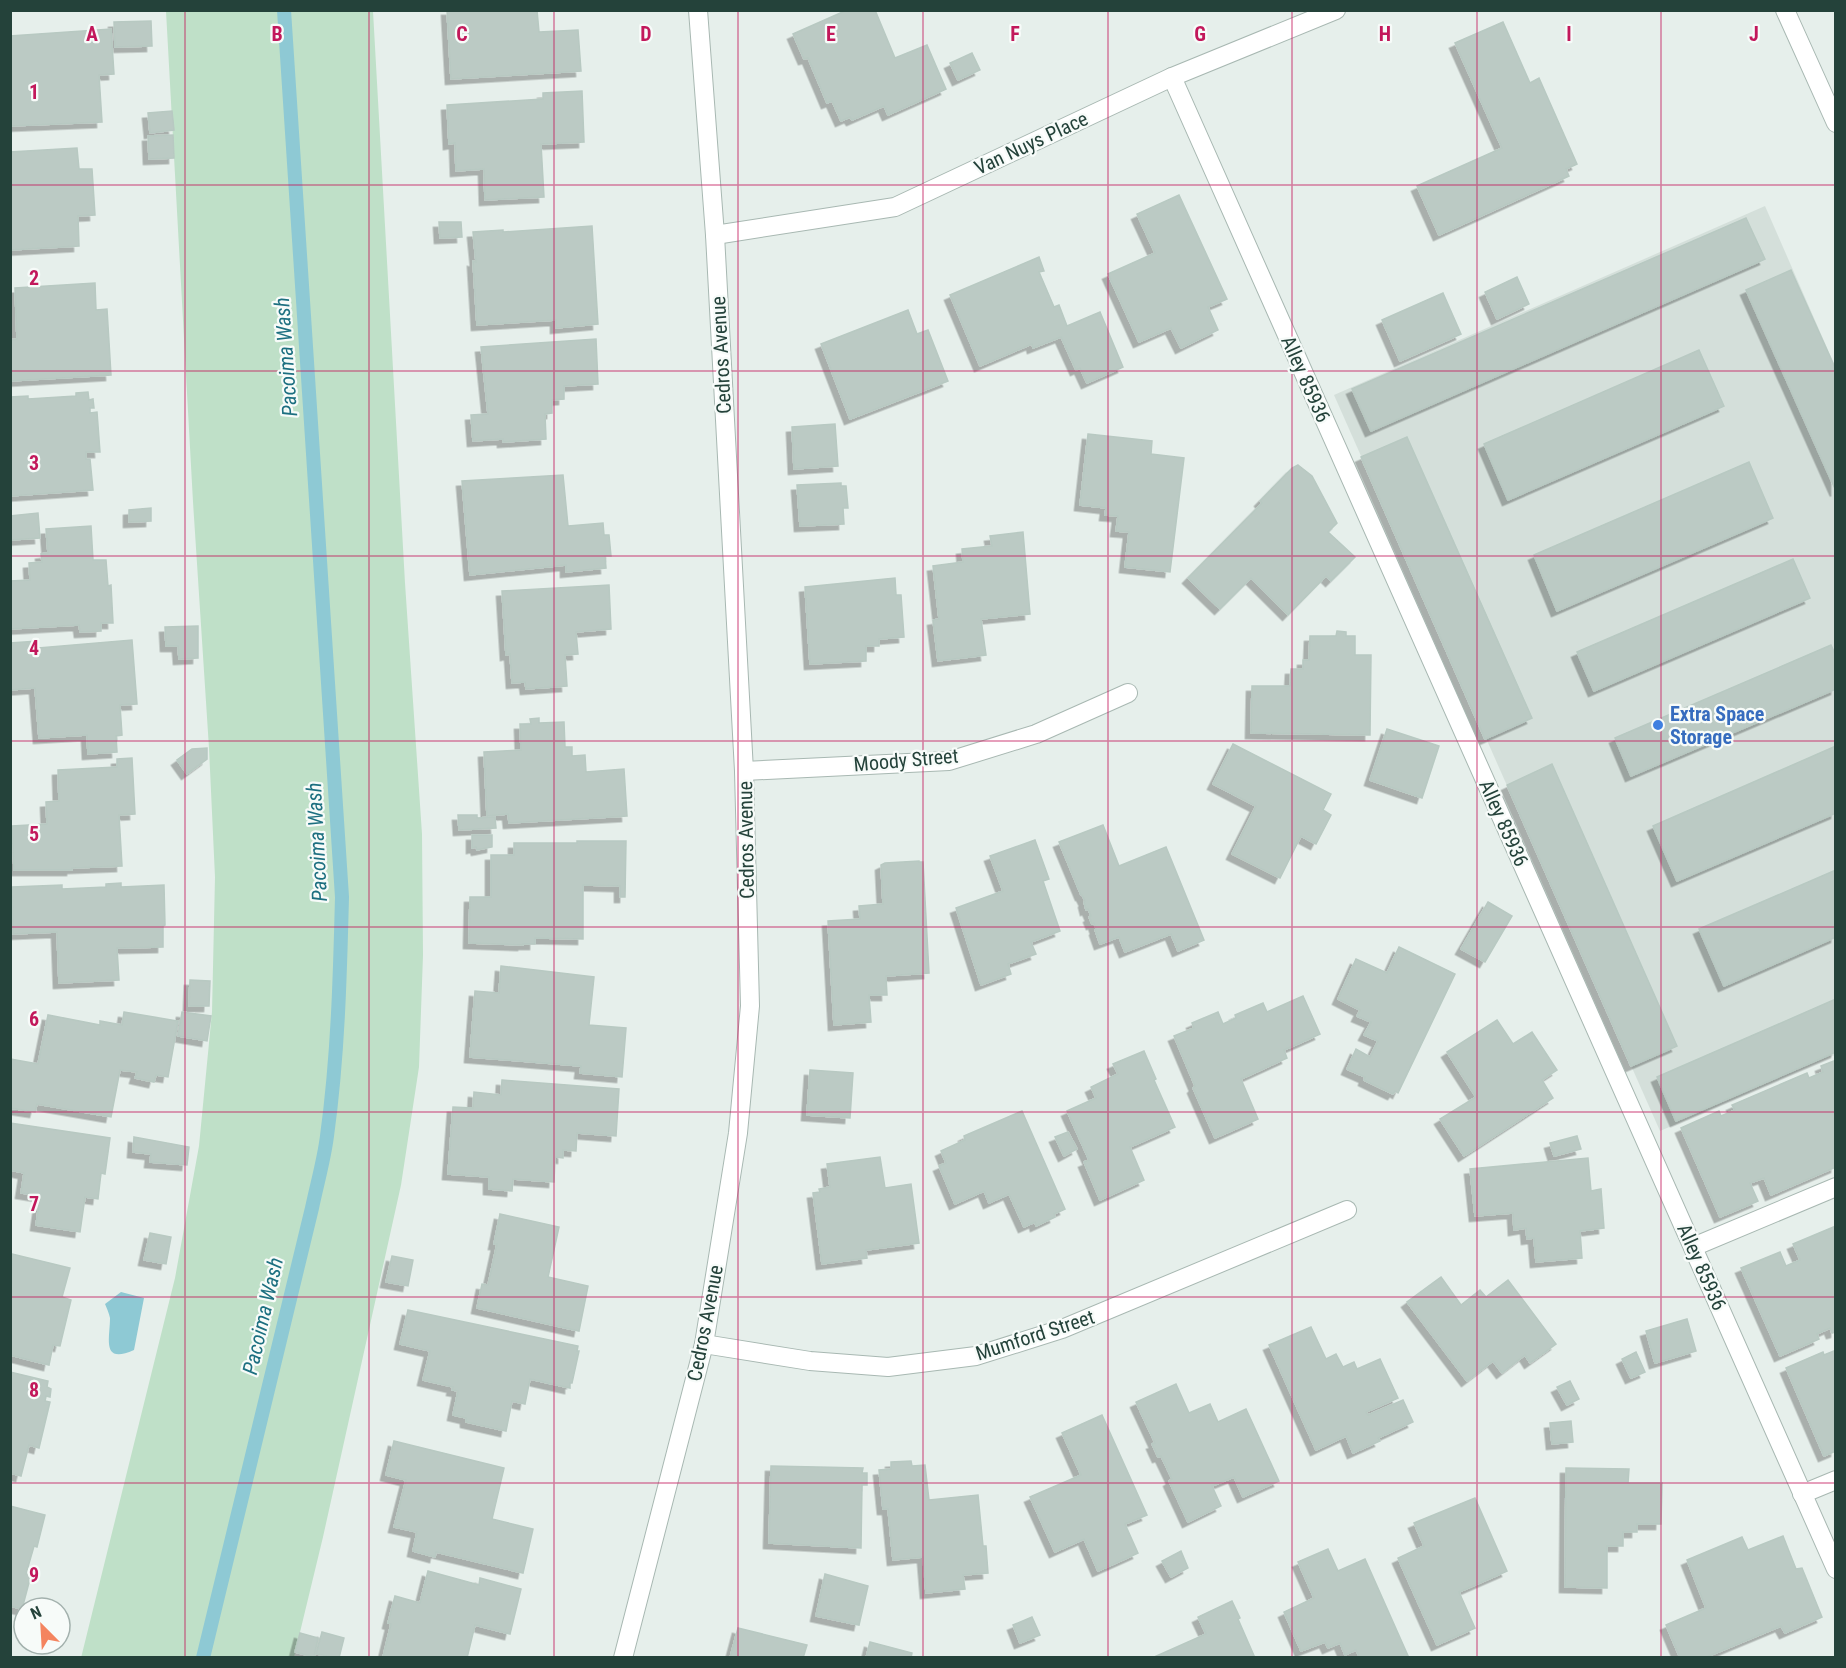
<svg xmlns="http://www.w3.org/2000/svg" width="1846" height="1668" viewBox="0 0 1846 1668" font-family="'Roboto Condensed',sans-serif">
	<style>
		.built { fill: #d4dfda }
		.green { fill: #bfe0c8 }
		.water { fill: #8ec9d4 }
		.lines { fill: none; stroke-linecap: round; stroke-linejoin: round }
		.stream { stroke: #8ec9d4; stroke-width: 14 }
		.building { fill: #bbcac4; stroke: #b8c9c2; stroke-width: 1.5; filter: url(#shadow) }
		.service-casing { stroke: #a8b8b2; stroke-width: 20 }
		.minor-casing { stroke: #a8b8b2; stroke-width: 20 }
		.tertiary-casing { stroke: #a8b8b2; stroke-width: 20 }
		.service { stroke: #fff; stroke-width: 18 }
		.minor { stroke: #fff; stroke-width: 18 }
		.tertiary { stroke: #fff; stroke-width: 18 }
		.grid { fill: none; stroke: #c2185b; stroke-width: 1.5; stroke-opacity: 0.55 }
		.shop-dot { fill: #3f7fe0; stroke: #f7fbf9; stroke-width: 2 }
		.labels { text-anchor: middle; stroke-width: 4.5; stroke-linejoin: round; paint-order: stroke }
		.street-label { font-size: 20px; fill: #24423a; stroke: #f7fbf9 }
		.shop-label { font-size: 20px; font-weight: bold; fill: #366cbe; stroke: #f7fbf9; text-anchor: start }
		.water-label { font-size: 21px; font-style: italic; fill: #1c6f80; stroke: #f7fbf9 }
		.grid-label { font-size: 20px; text-anchor: middle; font-weight: bold; fill: #c2185b; stroke: #f7fbf9; stroke-width: 4.5; stroke-linejoin: round; paint-order: stroke }
	</style>
	<defs>
		<filter id="shadow"><feDropShadow dx="-5.5" dy="5.5" stdDeviation="0" flood-color="#0004"/></filter>
	</defs>
	<rect width="100%" height="100%" fill="#e6efeb"/>
	<path class="built" d="M1765 206 1835 366V1055L1660 1131 1334 395Z"/>
	<path class="green" d="M166 11H373L405 583 422 834 423 955 419 1067 401 1185 323 1537 294 1657 81 1658 175 1278 199 1146 212 1012 215 877 209 748 193 502Z"/>
	<path class="water" d="M121 1292 144 1298 134 1350C101 1365 110 1338 110 1318 109 1313 107 1309 105 1304Z"/>
	<g class="lines">
		<path class="stream" d="M203 1658 312 1208C317 1184 324 1160 327 1136 338 1056 340 976 342 897L284 10"/>
	</g>
	<g class="building">
		<path d="M447 10H537L539 32 578 30 581 71 451 79Z"/>
		<path d="M847 10H875L895 58 927 45 946 89 888 115 884 106 852 120 850 117 841 121 832 101 827 103 808 58 804 59 793 34Z"/>
		<path d="M151 21 152 46 115 47 114 22Z"/>
		<path d="M1503 22 1530 83 1539 78 1577 164 1566 169 1569 176 1439 235 1417 186 1502 148 1455 43Z"/>
		<path d="M111 29 114 74 99 75 102 122 10 126V36Z"/>
		<path d="M972 53 980 70 958 80 950 63Z"/>
		<path d="M582 91 584 142 541 144 544 197 485 200 484 169 456 171 455 143 449 144 447 105 543 99V93Z"/>
		<path d="M172 111 174 130 150 133 148 113Z"/>
		<path d="M173 135 174 158 149 159 148 136Z"/>
		<path d="M77 148 79 169H92L95 215 78 216 79 246 10 250V152Z"/>
		<path d="M1179 195 1227 299 1208 307 1218 330 1181 348 1171 328 1139 342 1108 274 1155 253 1137 214Z"/>
		<path d="M1746 218 1765 259 1371 431 1352 389Z"/>
		<path d="M439 222H461L462 237 440 238Z"/>
		<path d="M592 226 598 324 556 328V320L477 325 473 261 476 262 473 232 503 230V232Z"/>
		<path d="M1039 257 1044 271 1039 272 1054 307 1059 305 1067 326 1100 312 1123 367 1087 383 1080 368 1076 370 1061 337 1033 348 1032 344 980 366 950 295Z"/>
		<path d="M1791 270 1836 370V491L1746 290Z"/>
		<path d="M1517 277 1529 304 1497 319 1485 292Z"/>
		<path d="M95 283 96 310 107 309 111 375 10 381V340L17 339 15 288Z"/>
		<path d="M1443 293 1461 334 1400 361 1382 320Z"/>
		<path d="M908 310 917 334 928 330 948 381 850 419 821 344Z"/>
		<path d="M596 339 598 384 564 386V399L552 400V413L545 414 546 439 503 442V439L473 441 471 415 488 414 481 347Z"/>
		<path d="M1699 350 1724 406 1508 500 1484 444Z"/>
		<path d="M88 392 89 400 93 399 94 408H90V413L97 412 100 452H86V459H90L93 490 10 496V397L28 396V399L76 396V393Z"/>
		<path d="M835 424 838 466 794 469 792 427Z"/>
		<path d="M1088 434 1152 441 1151 454 1184 458 1170 572 1125 567 1129 532 1116 531 1118 516 1105 515 1106 508 1080 505Z"/>
		<path d="M1407 437 1532 718 1485 739 1361 457Z"/>
		<path d="M1749 462 1773 518 1557 611 1534 555Z"/>
		<path d="M1298 465 1312 476 1337 523 1328 532 1355 557 1331 581 1326 576 1288 615 1251 578 1220 609 1188 578 1262 503 1260 501 1292 468Z"/>
		<path d="M563 475 568 526 603 523 604 535H609L611 556H605L606 568 566 572V565L470 575 462 481Z"/>
		<path d="M841 483V486H846L848 508H843L844 524 800 526 797 485Z"/>
		<path d="M151 508V521L129 522V510Z"/>
		<path d="M38 513 40 538 10 540V516Z"/>
		<path d="M91 526 93 560H106L108 586 111 585 113 623H101V631L80 632 79 625 10 629V581L30 580 29 563 42 562 41 554 48 553 46 529Z"/>
		<path d="M1023 532 1030 614 981 619 986 655 938 661 933 620 939 619 933 566 963 562 962 549 992 546 990 536Z"/>
		<path d="M1793 559 1810 598 1594 691 1577 652Z"/>
		<path d="M895 578 896 595H901L904 637 879 639V646H866V661L810 664 805 587Z"/>
		<path d="M609 585 611 629 576 632 578 654 565 655 567 686 526 689 525 682 512 683 510 654 506 655 502 591Z"/>
		<path d="M198 626V658L179 659 178 646H166L165 627Z"/>
		<path d="M1337 631 1346 632V636H1355V655H1371L1370 735 1251 733 1252 686H1290L1291 669H1303V660H1309L1310 636H1336Z"/>
		<path d="M132 640 137 704 120 705 122 735 116 736 117 752 88 754 87 735 39 738 35 688 10 690V643L38 641V648Z"/>
		<path d="M1831 645 1836 656V689L1631 776 1615 738Z"/>
		<path d="M539 718V723L564 722 565 747H572V756L585 755 586 772 624 769 627 816 509 823 508 814 487 816 484 752 521 750 520 724H531L530 719Z"/>
		<path d="M1387 729 1439 746 1422 798 1370 780Z"/>
		<path d="M1233 744 1331 794 1323 810 1331 815 1316 844 1301 836 1280 878 1232 854 1256 806 1213 784Z"/>
		<path d="M1836 746V813L1677 881 1653 826Z"/>
		<path d="M207 748V759L187 774 177 760 192 749Z"/>
		<path d="M132 758 135 814 119 815 122 866 72 868V870H14L12 826 47 824 46 802 59 801 58 770 117 767V759Z"/>
		<path d="M1552 764 1677 1046 1631 1066 1507 785Z"/>
		<path d="M458 815H477V818L495 817 496 828 459 830Z"/>
		<path d="M1103 825 1119 866 1166 847 1204 940 1178 951 1171 934 1125 952 1119 937 1100 944 1095 930 1096 929 1094 923 1092 924 1089 917 1091 916 1088 909 1086 910 1084 902 1085 901 1082 895H1081L1059 842Z"/>
		<path d="M472 835H492V847L477 850 476 847 472 848Z"/>
		<path d="M1035 840 1049 879 1043 881 1060 931 1031 942 1036 954 1008 964 1011 974 981 985 956 908 1003 891 990 856Z"/>
		<path d="M577 841H626L625 897H620V886L583 885V939L535 938V944H523V945L469 943 470 897H491V855H514V843H577Z"/>
		<path d="M919 861V862H923L929 973 886 976 887 995H869L871 1022 834 1025 828 921 860 919 859 906 883 904 881 865 885 863Z"/>
		<path d="M1836 870V937L1724 986 1699 929Z"/>
		<path d="M121 883V887L164 885 165 925 163 926V947L117 948 119 980 59 983 57 932 13 934 12 887 62 885V889L106 887V884Z"/>
		<path d="M1488 902 1512 916 1485 962 1461 949Z"/>
		<path d="M1399 947 1455 974 1398 1093 1395 1091 1393 1094 1364 1080 1365 1077 1347 1069 1356 1049 1370 1057 1378 1041 1364 1035 1371 1022 1357 1016 1360 1010 1338 999 1356 959 1387 973Z"/>
		<path d="M501 966 594 977 589 1025 626 1028 622 1077 580 1073 581 1066 470 1057 475 991 499 993Z"/>
		<path d="M190 980 210 981 209 1006H189Z"/>
		<path d="M1303 996 1320 1034 1284 1050 1287 1058 1241 1079 1258 1119 1215 1138 1193 1088 1195 1086 1174 1036 1194 1028 1192 1023 1218 1012 1223 1024 1236 1018 1235 1015 1263 1003 1267 1012Z"/>
		<path d="M1836 999V1052L1676 1121 1657 1077Z"/>
		<path d="M124 1012 178 1021 168 1077 156 1075 154 1082 135 1078 137 1072 120 1070 111 1117 37 1104 35 1112 10 1108V1059L38 1064 48 1015 100 1025V1021L122 1025Z"/>
		<path d="M182 1012 211 1016 207 1041 178 1036Z"/>
		<path d="M1497 1020 1513 1044 1532 1032 1557 1070 1542 1080 1553 1098 1464 1156 1440 1119 1476 1097 1447 1052Z"/>
		<path d="M1144 1051 1156 1079 1154 1080 1175 1127 1130 1147 1144 1180 1100 1200 1084 1162 1089 1160 1067 1111 1096 1098 1091 1087 1118 1074 1113 1064Z"/>
		<path d="M1836 1060V1167L1771 1195 1764 1178 1750 1183 1758 1201 1720 1217 1681 1128 1719 1111 1721 1116 1735 1110 1732 1105 1807 1073 1809 1078 1823 1072 1821 1066Z"/>
		<path d="M810 1070 853 1073 850 1118 807 1115Z"/>
		<path d="M502 1080 619 1089 616 1136 577 1133 576 1151 563 1150V1158L555 1157 554 1182 513 1179 512 1191 489 1189V1177L448 1174 453 1107 473 1108 474 1092 501 1095Z"/>
		<path d="M1022 1111 1065 1209 1054 1214 1055 1217 1036 1226 1035 1222 1024 1227 1009 1194 989 1203 984 1191 955 1204 939 1166 946 1163 941 1151 965 1140 964 1136Z"/>
		<path d="M10 1123 110 1138 105 1174 101 1173 98 1199 85 1197 80 1232 36 1225 40 1196 21 1193 24 1173 10 1170Z"/>
		<path d="M1068 1132 1077 1149 1064 1156 1055 1137Z"/>
		<path d="M1577 1136 1581 1149 1554 1156 1550 1143Z"/>
		<path d="M134 1137 189 1147 187 1165 150 1162 151 1154 133 1152Z"/>
		<path d="M880 1157 885 1188 911 1184 919 1243 866 1250 867 1258 822 1264 813 1193 820 1192 819 1189 830 1187 827 1164Z"/>
		<path d="M1588 1158 1591 1191 1601 1189 1604 1228 1580 1231 1582 1258 1536 1262 1534 1238 1527 1239 1526 1228 1514 1230 1513 1213 1475 1216 1470 1169Z"/>
		<path d="M500 1214 559 1227 548 1277 588 1286 579 1331 477 1308 482 1284 488 1285 497 1244H494Z"/>
		<path d="M1836 1226V1332L1832 1333 1830 1328 1817 1334 1819 1339 1780 1356 1741 1268 1780 1252 1786 1266 1800 1260 1793 1244Z"/>
		<path d="M150 1233 171 1237 166 1264 144 1260Z"/>
		<path d="M12 1254 70 1268 62 1297 71 1300 60 1346 53 1345 49 1365 10 1355Z"/>
		<path d="M392 1256 413 1260 408 1286 386 1282Z"/>
		<path d="M1441 1277 1461 1305 1480 1290 1486 1297 1508 1280 1556 1344 1530 1363 1525 1355 1502 1373 1493 1361 1467 1381 1407 1302Z"/>
		<path d="M408 1310 578 1346 577 1351H579L572 1383H570V1388L530 1379 525 1404 512 1401 506 1431 466 1422V1418L453 1415 458 1391 452 1390 453 1387 423 1380 430 1351 400 1344Z"/>
		<path d="M1687 1319 1696 1351 1655 1363 1646 1331Z"/>
		<path d="M1311 1327 1326 1359 1336 1354 1343 1367 1354 1362 1357 1369 1380 1359 1398 1398 1366 1412 1368 1415 1403 1400 1413 1422 1378 1438 1380 1441 1353 1453 1346 1436 1316 1450 1269 1345Z"/>
		<path d="M1836 1350V1451L1824 1456 1786 1368 1823 1352 1824 1355Z"/>
		<path d="M1636 1352 1645 1372 1631 1378 1622 1359Z"/>
		<path d="M10 1372 48 1381 47 1387 51 1389 50 1397 46 1396 45 1401 50 1402 39 1448 29 1445 21 1476 10 1473Z"/>
		<path d="M1570 1381 1579 1399 1567 1405 1557 1387Z"/>
		<path d="M1176 1384 1189 1413 1210 1404 1218 1422 1246 1409 1279 1481 1243 1497 1234 1477 1212 1486 1221 1506 1188 1522 1169 1481 1172 1479 1161 1456 1158 1457 1152 1444 1155 1443 1136 1402Z"/>
		<path d="M1102 1415 1147 1515 1125 1524 1138 1553 1098 1571 1084 1539 1055 1552 1030 1497 1081 1475 1062 1433Z"/>
		<path d="M1571 1421 1573 1442 1552 1444 1550 1423Z"/>
		<path d="M394 1441 504 1468 492 1519 533 1529 523 1573 436 1552 435 1557 413 1551 417 1532 394 1527 406 1480 386 1475Z"/>
		<path d="M911 1461 912 1466 925 1465 929 1500 978 1495 983 1546H986L988 1573 963 1575 965 1589 926 1593 923 1557 893 1560 888 1509H883L879 1470 891 1469V1462Z"/>
		<path d="M771 1466 863 1468 862 1473H867V1485H862L861 1548 769 1543Z"/>
		<path d="M1566 1468 1629 1469 1628 1483H1662L1661 1524H1637V1532H1623V1546H1607V1588L1565 1587Z"/>
		<path d="M1475 1498 1507 1571 1459 1592 1475 1628 1437 1645 1398 1558 1424 1546 1414 1523Z"/>
		<path d="M10 1506 45 1515 37 1547 34 1546 26 1574 31 1575 22 1609 10 1606Z"/>
		<path d="M1783 1536 1796 1569 1802 1568 1822 1617 1785 1633 1781 1626 1704 1658H1680L1666 1625 1706 1608 1687 1560 1742 1537 1748 1550Z"/>
		<path d="M1328 1549 1338 1571 1365 1559 1409 1658H1360L1356 1650 1345 1655 1340 1643 1328 1648 1325 1642 1301 1651 1284 1612 1314 1598 1298 1562Z"/>
		<path d="M1181 1551 1188 1568 1171 1577 1162 1561Z"/>
		<path d="M428 1571 479 1585 480 1578 521 1589 510 1634 475 1625 467 1658 383 1657 391 1624 388 1623 395 1596 420 1603Z"/>
		<path d="M825 1574 868 1586 859 1625 816 1616Z"/>
		<path d="M1232 1601 1240 1618 1238 1619 1255 1658H1152L1206 1634 1198 1617Z"/>
		<path d="M1032 1617 1040 1635 1020 1643 1013 1625Z"/>
		<path d="M738 1628 807 1645 803 1658H730Z"/>
		<path d="M322 1632 344 1638 339 1658 316 1654Z"/>
		<path d="M300 1633 318 1638 314 1657 295 1652Z"/>
		<path d="M870 1642 912 1653 911 1658H866Z"/>
	</g>
	<g class="lines">
		<defs>
			<g id="service">
				<path d="M1172 77 1836 1569"/>
				<path d="M1693 1247 1836 1187"/>
				<path d="M1802 1494 1836 1480"/>
			</g>
			<g id="minor">
				<path d="M715 235 895 207 1172 77 1336 10"/>
				<path d="M744 771 949 761 1036 734 1128 693"/>
				<path d="M704 1344 810 1361 888 1367 976 1356 1062 1329 1347 1210"/>
				<path d="M623 1658 704 1344 738 1133 750 1006 744 771 715 235 698 10"/>
			</g>
			<path id="tertiary" d="M1785 10 1836 123"/>
		</defs>
		<use href="#service" class="service-casing"/>
		<use href="#minor" class="minor-casing"/>
		<use href="#tertiary" class="tertiary-casing"/>
		<use href="#service" class="service"/>
		<use href="#minor" class="minor"/>
		<use href="#tertiary" class="tertiary"/>
	</g>
	<path class="grid" d="M185 10V1658M369 10V1658M554 10V1658M738 10V1658M923 10V1658M1108 10V1658M1292 10V1658M1477 10V1658M1661 10V1658M10 185H1836M10 371H1836M10 556H1836M10 741H1836M10 927H1836M10 1112H1836M10 1297H1836M10 1483H1836"/>
	<circle class="shop-dot" cx="1658" cy="725" r="6"/>
	<g class="labels">
		<g class="street-label">
			<text transform="translate(1031 143) rotate(-25)" y="7">Van Nuys Place</text>
			<text transform="translate(721 355) rotate(-93)" y="7">Cedros Avenue</text>
			<text transform="translate(1306 379) rotate(66)" y="7">Alley 85936</text>
			<text transform="translate(906 760) rotate(-5)" y="7">Moody Street</text>
			<text transform="translate(1504 823) rotate(66)" y="7">Alley 85936</text>
			<text transform="translate(746 840) rotate(-91)" y="7">Cedros Avenue</text>
			<text transform="translate(1702 1267) rotate(66)" y="7">Alley 85936</text>
			<text transform="translate(705 1323) rotate(-79)" y="7">Cedros Avenue</text>
			<text transform="translate(1035 1335) rotate(-18)" y="7">Mumford Street</text>
		</g>
		<g class="shop-label">
			<text x="1670" y="721">Extra Space<tspan x="1670" dy="23">Storage</tspan></text>
		</g>
		<g class="water-label">
			<text transform="translate(286 357) rotate(-94)" y="7">Pacoima Wash</text>
			<text transform="translate(317 842) rotate(-93)" y="7">Pacoima Wash</text>
			<text transform="translate(263 1316) rotate(-77)" y="7">Pacoima Wash</text>
		</g>
	</g>
	<g class="grid-label">
		<text x="92" y="41">A</text>
		<text x="277" y="41">B</text>
		<text x="462" y="41">C</text>
		<text x="646" y="41">D</text>
		<text x="831" y="41">E</text>
		<text x="1015" y="41">F</text>
		<text x="1200" y="41">G</text>
		<text x="1385" y="41">H</text>
		<text x="1569" y="41">I</text>
		<text x="1754" y="41">J</text>
		<text x="34" y="99">1</text>
		<text x="34" y="285">2</text>
		<text x="34" y="470">3</text>
		<text x="34" y="655">4</text>
		<text x="34" y="841">5</text>
		<text x="34" y="1026">6</text>
		<text x="34" y="1211">7</text>
		<text x="34" y="1397">8</text>
		<text x="34" y="1582">9</text>
	</g>
	<rect width="1846" height="1668" fill="none" stroke="#24423a" stroke-width="24"/>
	<g transform="translate(42 1626) rotate(336)"><circle r="28" fill="#f7fbf9" stroke="#a3b1ad" stroke-width="1.5"/>
	<path d="M0-4.5L10 22L0 15L-10 22Z" fill="#f4845f"/>
	<text y="-9" font-size="16" font-weight="bold" text-anchor="middle" fill="#24423a">N</text>
	</g>
</svg>
